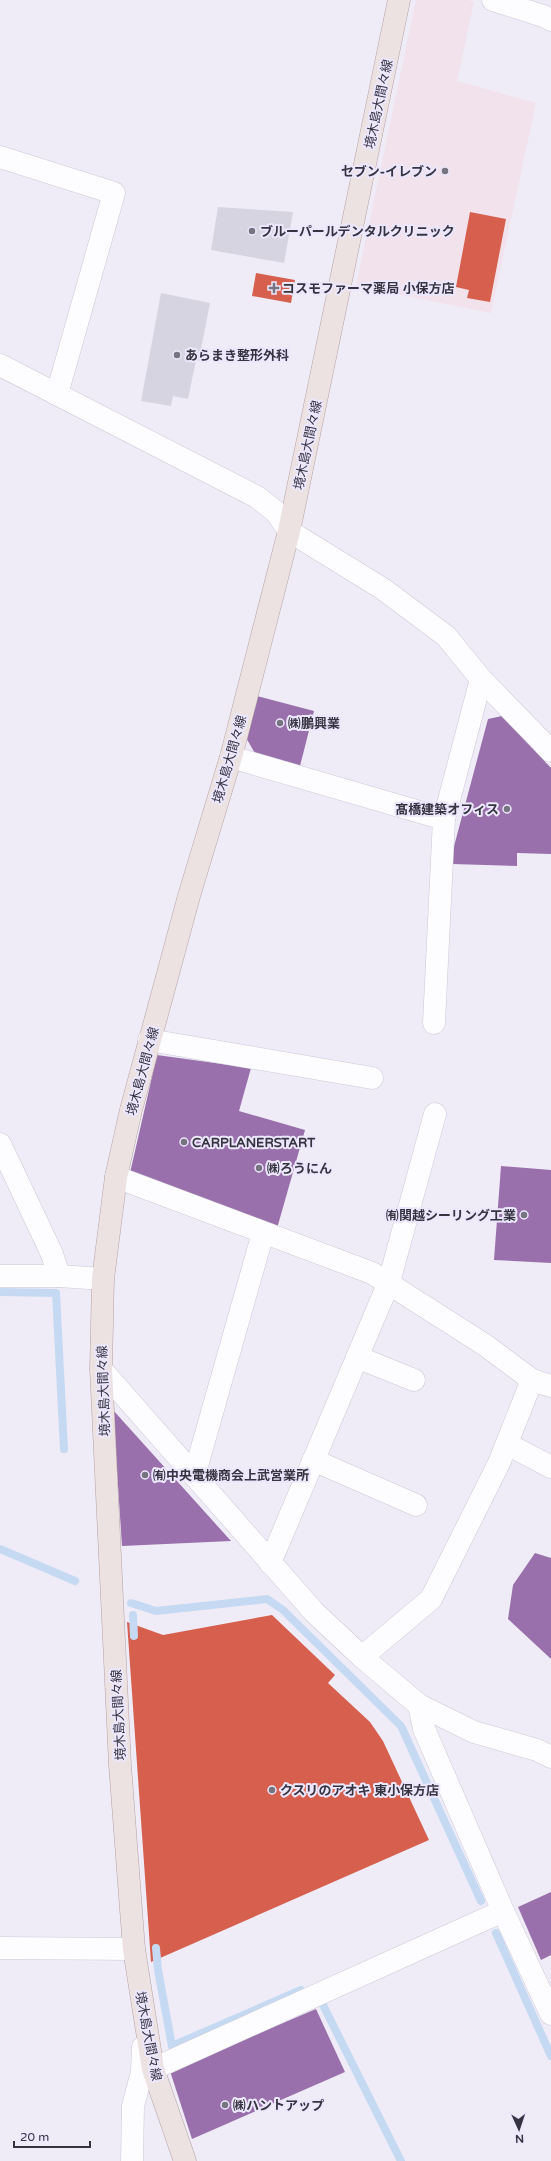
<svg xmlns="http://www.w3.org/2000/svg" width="551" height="2161" viewBox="0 0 551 2161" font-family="'Varela Round','Noto Sans JP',sans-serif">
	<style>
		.commercial { fill: #f1e2ec }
		.shops { fill: #d6604d }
		.offices { fill: #9970ab }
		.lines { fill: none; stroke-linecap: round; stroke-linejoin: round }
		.stream { stroke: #c5daf2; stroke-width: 8 }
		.building { fill: #d7d4e1 }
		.minor-casing { stroke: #ccc9d6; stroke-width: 23 }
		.major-casing { stroke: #b5a2a5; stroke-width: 23 }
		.minor { stroke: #fdfcfe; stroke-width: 22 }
		.major { stroke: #ece2e2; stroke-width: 22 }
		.poi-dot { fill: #777482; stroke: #ece7fd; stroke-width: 1.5 }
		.labels { text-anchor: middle; stroke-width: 4; stroke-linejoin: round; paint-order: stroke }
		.street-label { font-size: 13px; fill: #373442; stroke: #ece7fd }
		.poi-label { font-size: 13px; font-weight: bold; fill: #373442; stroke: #ece7fd; text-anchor: start }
	</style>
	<rect width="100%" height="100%" fill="#efecf8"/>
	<path class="commercial" d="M416 0H468L474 2 457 81 536 103 491 313 356 286Z"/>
	<g class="shops">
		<path d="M470 212 506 219 490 302 467 298 469 290 456 287Z"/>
		<path d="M256 273 295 280 291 303 252 296Z"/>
		<path d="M272 1615 335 1675 328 1683 370 1722 383 1741 429 1840 151 1962 127 1622 163 1635Z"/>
	</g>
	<g class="offices">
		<path d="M257 696 314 711 300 766 256 755 245 736Z"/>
		<path d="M502 716 551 768V854L517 853V866L452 864 453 850 488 719Z"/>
		<path d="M157 1055 251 1068 239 1111 305 1130 276 1232 130 1173Z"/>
		<path d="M501 1166 551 1170V1263L494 1260Z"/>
		<path d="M113 1410 231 1541 122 1546Z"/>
		<path d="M535 1553 551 1558V1659L508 1619 513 1585Z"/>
		<path d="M551 1892V1955L541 1960 518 1907Z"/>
		<path d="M316 2009 345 2072 192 2139 170 2071Z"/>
	</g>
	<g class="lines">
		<g class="stream">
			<path d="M0 1292 56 1293 64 1449"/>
			<path d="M0 1549 75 1581"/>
			<path d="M131 1603 156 1611 267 1599 283 1610 401 1726 481 1901"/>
			<path d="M133 1615 134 1636"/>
			<path d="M496 1933 551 2056"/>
			<path d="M156 1948 158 1970 172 2046 301 1990"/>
			<path d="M322 2003 401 2161"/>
		</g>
	</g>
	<g class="building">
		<path d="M218 207 293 212 284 263 211 250Z"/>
		<path d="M161 293 210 303 201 349 206 350 204 362 196 360 188 399 173 396 171 406 141 401Z"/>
	</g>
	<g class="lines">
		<defs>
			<g id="minor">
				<path d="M493 0 543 16 551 20"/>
				<path d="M0 157 114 193 57 394"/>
				<path d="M0 365 257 497 276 512 289 531 383 589 446 636 481 679 551 751"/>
				<path d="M231 757 444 819"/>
				<path d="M434 1023 444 819 481 679"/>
				<path d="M149 1040 372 1078"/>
				<path d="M0 1144 52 1254 59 1276"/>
				<path d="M116 1177 372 1273 485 1345 532 1380 551 1386"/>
				<path d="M0 1276H59L103 1279"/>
				<path d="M357 1357 414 1380"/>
				<path d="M101 1369 314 1612 362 1657 419 1705 424 1729 503 1911 551 2014"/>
				<path d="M507 1444 551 1467"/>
				<path d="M313 1460 416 1505"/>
				<path d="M194 1476 263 1233"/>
				<path d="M270 1563 389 1282 435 1114"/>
				<path d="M362 1657 431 1599 499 1463 532 1380"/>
				<path d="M419 1705 474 1732 537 1750 551 1757"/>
				<path d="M0 1948 134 1949"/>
				<path d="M153 2069 503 1911"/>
				<path d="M132 2161 133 2106 142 2072 143 2047"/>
			</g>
			<path id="major" d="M185 2161 153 2069 134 1949 120 1765 101 1369 103 1279 116 1177 131 1110 189 896 231 757 289 531 399 0"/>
		</defs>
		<use href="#minor" class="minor-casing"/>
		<use href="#major" class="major-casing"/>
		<use href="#minor" class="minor"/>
		<use href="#major" class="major"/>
	</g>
	<g class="poi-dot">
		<circle cx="445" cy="171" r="4"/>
		<circle cx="252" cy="231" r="4"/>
		<path d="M272 282h4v4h4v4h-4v4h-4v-4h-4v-4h4z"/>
		<circle cx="177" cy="355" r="4"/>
		<circle cx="280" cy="723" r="4"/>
		<circle cx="507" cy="809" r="4"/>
		<circle cx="184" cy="1142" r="4"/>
		<circle cx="259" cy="1168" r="4"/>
		<circle cx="524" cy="1215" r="4"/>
		<circle cx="145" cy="1475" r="4"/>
		<circle cx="272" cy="1790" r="4"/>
		<circle cx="225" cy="2105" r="4"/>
	</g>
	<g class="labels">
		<g class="street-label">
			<text transform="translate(378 104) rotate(-78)" y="5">境木島大間々線</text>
			<text transform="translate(307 445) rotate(-78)" y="5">境木島大間々線</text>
			<text transform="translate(229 759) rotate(-74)" y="5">境木島大間々線</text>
			<text transform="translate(142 1071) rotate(-75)" y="5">境木島大間々線</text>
			<text transform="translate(103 1391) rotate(-92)" y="5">境木島大間々線</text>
			<text transform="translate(118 1715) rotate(-93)" y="5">境木島大間々線</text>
			<text transform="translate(149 2036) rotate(79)" y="5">境木島大間々線</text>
		</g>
		<g class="poi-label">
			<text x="437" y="176" text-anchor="end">セブン-イレブン</text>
			<text x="260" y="236">ブルーパールデンタルクリニック</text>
			<text x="282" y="293">コスモファーマ薬局 小保方店</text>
			<text x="185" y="360">あらまき整形外科</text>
			<text x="288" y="728">㈱鵬興業</text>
			<text x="499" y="814" text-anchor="end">髙橋建築オフィス</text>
			<text x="192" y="1147">CARPLANERSTART</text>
			<text x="267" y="1173">㈱ろうにん</text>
			<text x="516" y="1220" text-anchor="end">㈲関越シーリング工業</text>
			<text x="153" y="1480">㈲中央電機商会上武営業所</text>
			<text x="280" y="1795">クスリのアオキ 東小保方店</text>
			<text x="233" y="2110">㈱ハントアップ</text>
		</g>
	</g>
	<g transform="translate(519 2129) rotate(177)" stroke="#ece7fd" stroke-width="3" paint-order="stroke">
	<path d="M0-3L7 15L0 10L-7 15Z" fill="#373442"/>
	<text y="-6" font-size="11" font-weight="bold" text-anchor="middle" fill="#373442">N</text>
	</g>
	<path d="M14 2141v6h76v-6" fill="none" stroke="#373442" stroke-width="2"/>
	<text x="20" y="2141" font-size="12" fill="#373442" stroke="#ece7fd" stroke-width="3" paint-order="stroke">20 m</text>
</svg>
